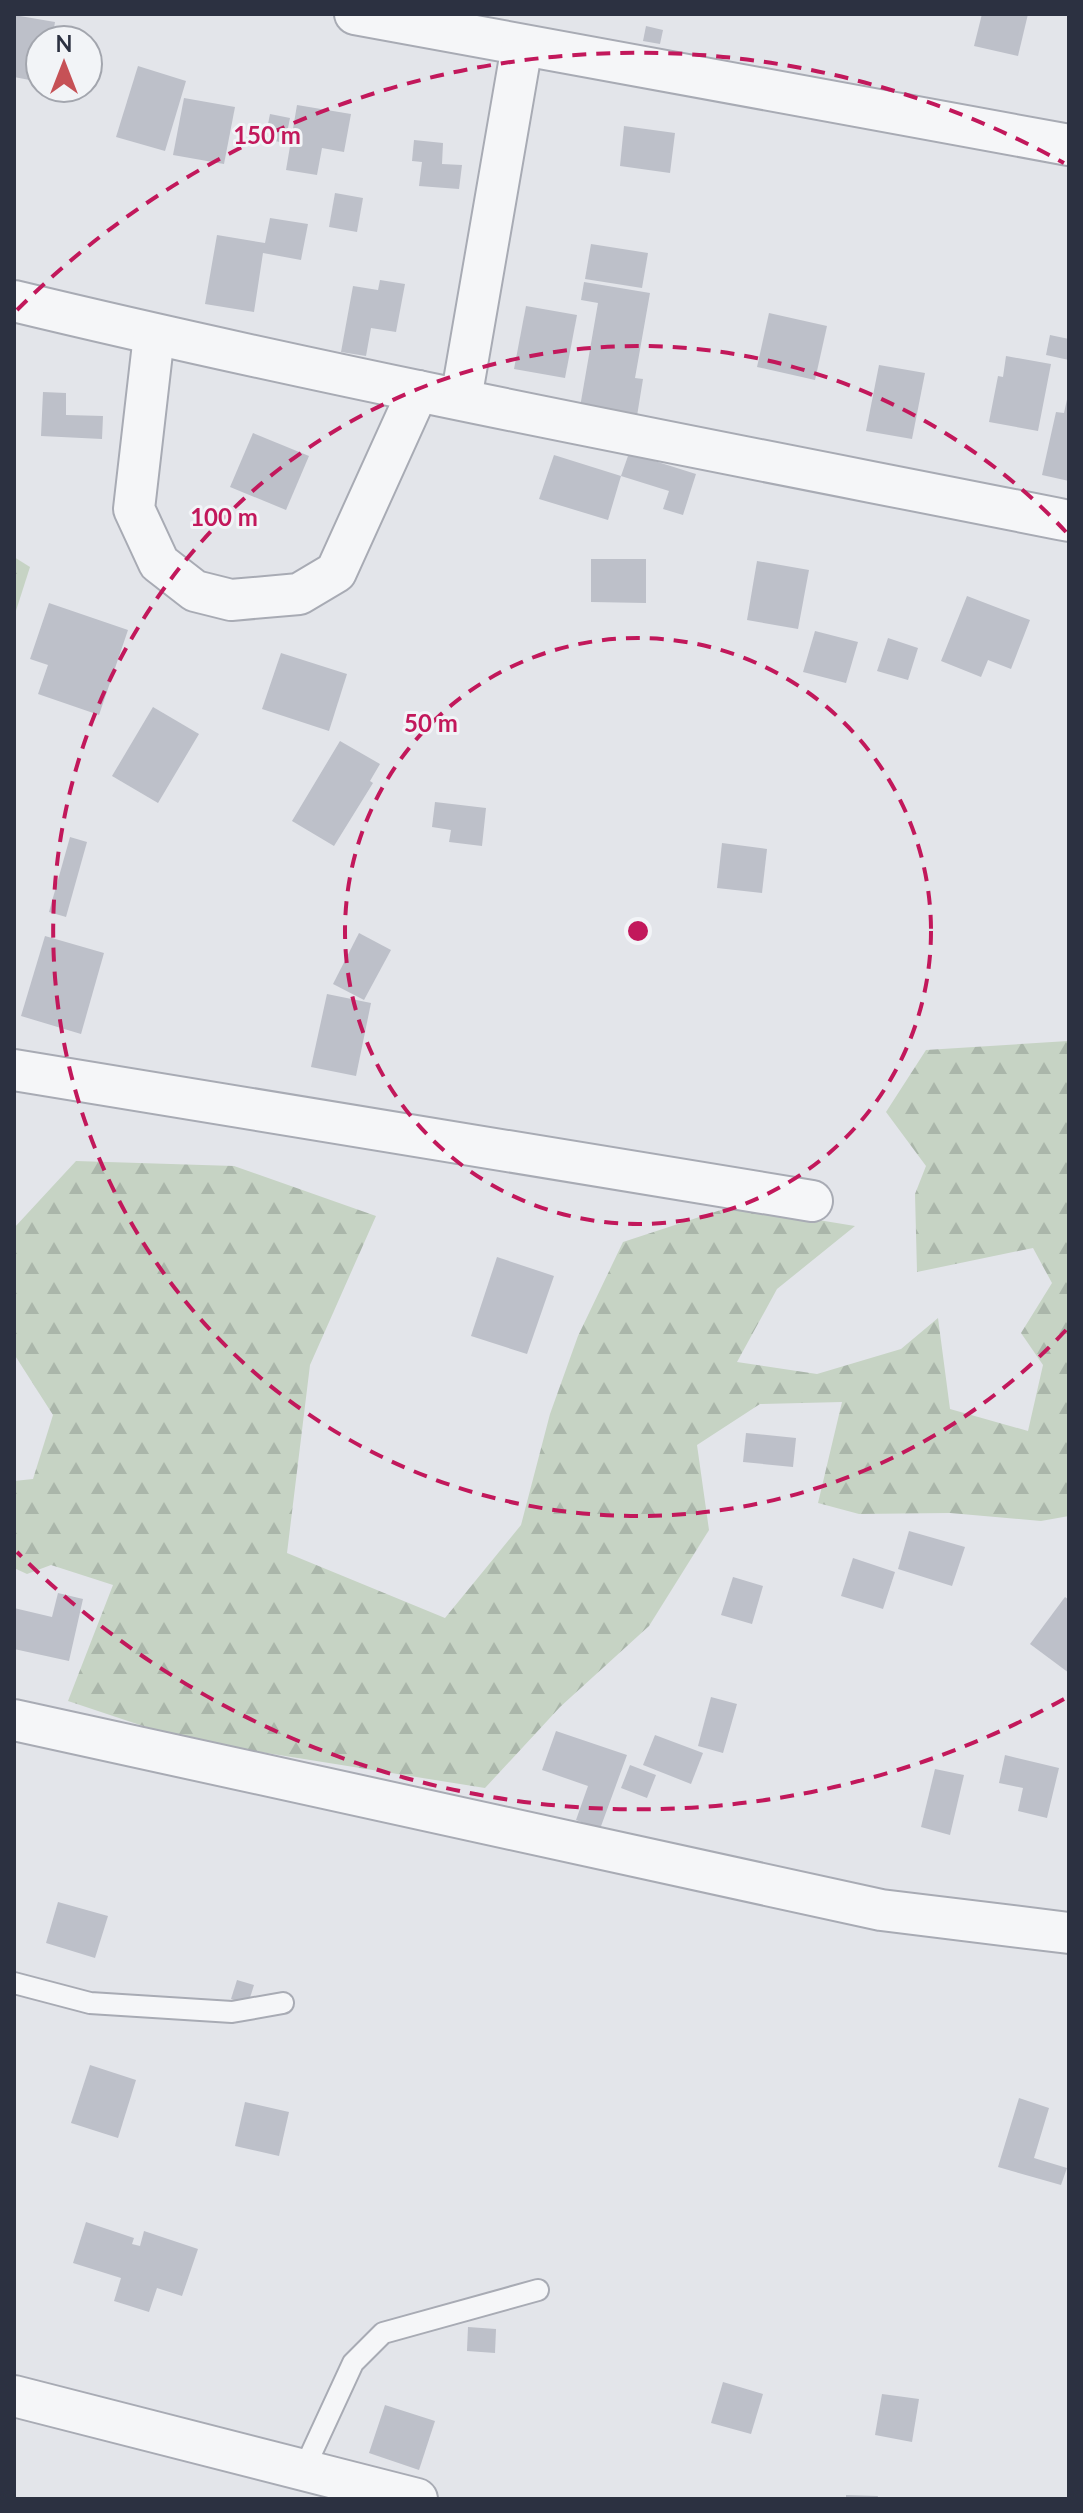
<svg xmlns="http://www.w3.org/2000/svg" width="1083" height="2513" viewBox="0 0 1083 2513" font-family="Lato,sans-serif">
	<style>
		.forest { fill: url(#forest-firs) }
		.building { fill: #bdc0c9 }
		.lines { fill: none; stroke-linecap: round; stroke-linejoin: round }
		.service-casing { stroke: #a8abb4; stroke-width: 24 }
		.minor-casing { stroke: #a8abb4; stroke-width: 44 }
		.service { stroke: #f5f6f8; stroke-width: 20 }
		.minor { stroke: #f5f6f8; stroke-width: 40 }
		.ring { fill: none; stroke: #c2185b; stroke-width: 4; stroke-dasharray: 14 10 }
		.centre { fill: #c2185b; stroke: #f2f4f7; stroke-width: 4 }
		.ring-label { font-size: 24px; text-anchor: middle; font-weight: bold; fill: #c2185b; stroke: #f2f4f7; stroke-width: 6; stroke-linejoin: round; paint-order: stroke }
	</style>
	<defs>
		<pattern id="forest-firs" width="22" height="20" patternUnits="userSpaceOnUse" patternTransform="scale(2)"><rect width="22" height="20" fill="#c6d3c4"/><path d="M5 1l3.5 6h-7zM16 11l3.5 6h-7z" fill="#aab6aa"/></pattern>
	</defs>
	<rect width="100%" height="100%" fill="#e3e5ea"/>
	<g class="forest">
		<path d="M14 557 30 567 14 617Z"/>
		<path d="M1068 1041 1069 1516 1041 1521 950 1513 859 1514 818 1503 842 1402 760 1404 697 1445 709 1530 649 1626 560 1707 485 1788 185 1740 68 1701 113 1585 51 1565 27 1574 14 1568V1481L33 1479 53 1415 14 1354V1228L76 1161 234 1166 376 1216 310 1365 287 1553 445 1618 521 1525 550 1414 578 1336 623 1242 733 1206 855 1226 777 1289 737 1362 817 1374 901 1349 938 1318 950 1409 1028 1431 1043 1365 1021 1333 1052 1283 1033 1248 917 1272 915 1194 926 1166 886 1112 926 1050Z"/>
	</g>
	<g class="building">
		<path d="M982 14H1028L1018 56 974 46Z"/>
		<path d="M14 15 55 22 52 40H40V82L14 77Z"/>
		<path d="M646 26 663 30 660 44 643 41Z"/>
		<path d="M138 66 186 81 165 151 116 137Z"/>
		<path d="M184 98 235 107 224 164 173 155Z"/>
		<path d="M297 105 351 114 344 152 322 148 317 175 286 170Z"/>
		<path d="M270 114 290 118 285 143 265 139Z"/>
		<path d="M624 126 675 133 670 173 620 166Z"/>
		<path d="M414 140 443 143 442 164 462 165 459 189 419 186 422 162 412 161Z"/>
		<path d="M335 193 363 198 357 232 329 227Z"/>
		<path d="M270 218 308 224 301 260 263 253 254 312 205 304 217 235 265 243Z"/>
		<path d="M591 244 648 253 642 288 585 279Z"/>
		<path d="M380 280 405 284 396 332 371 328 366 356 341 352 353 286 378 290Z"/>
		<path d="M584 282 650 293 635 378 643 379 637 416 580 407 598 303 581 300Z"/>
		<path d="M526 306 577 315 565 378 514 369Z"/>
		<path d="M769 313 827 326 815 380 757 367Z"/>
		<path d="M1050 335 1069 339V360L1046 355Z"/>
		<path d="M1006 356 1051 364 1038 431 989 422 998 376 1003 377Z"/>
		<path d="M879 365 925 373 912 439 866 431Z"/>
		<path d="M43 392 66 393V415L103 416 102 439 41 436Z"/>
		<path d="M1068 395H1069V481L1042 475 1056 412 1064 413Z"/>
		<path d="M253 433 309 456 286 510 230 487Z"/>
		<path d="M629 453 696 474 683 515 663 509 669 491 621 476 608 520 539 499 554 455 621 476Z"/>
		<path d="M591 559H646V603L591 602Z"/>
		<path d="M757 561 809 570 798 629 747 620Z"/>
		<path d="M967 596 1030 620 1011 669 988 660 981 677 941 661Z"/>
		<path d="M49 603 128 630 99 715 38 694 48 665 30 659Z"/>
		<path d="M815 631 858 642 846 683 803 672Z"/>
		<path d="M888 638 918 648 908 680 877 671Z"/>
		<path d="M281 653 347 674 329 731 262 709Z"/>
		<path d="M153 707 199 734 158 803 112 776Z"/>
		<path d="M340 741 380 764 370 781 373 783 334 846 292 821Z"/>
		<path d="M435 802 486 808 482 846 449 842 451 830 432 827Z"/>
		<path d="M70 837 87 842 66 917 49 912Z"/>
		<path d="M722 843 767 849 762 893 717 888Z"/>
		<path d="M359 933 391 950 364 1000 333 984Z"/>
		<path d="M45 936 104 953 81 1034 21 1016Z"/>
		<path d="M327 994 371 1003 356 1076 311 1067Z"/>
		<path d="M497 1257 554 1276 527 1354 471 1336Z"/>
		<path d="M746 1433 796 1438 793 1467 743 1462Z"/>
		<path d="M909 1531 965 1547 952 1586 898 1569Z"/>
		<path d="M853 1558 895 1572 883 1609 841 1596Z"/>
		<path d="M733 1577 763 1586 752 1624 721 1615Z"/>
		<path d="M58 1593 83 1599 69 1661 14 1649V1608L52 1617Z"/>
		<path d="M1065 1597 1069 1600V1673L1030 1644Z"/>
		<path d="M711 1697 737 1704 723 1753 698 1746Z"/>
		<path d="M556 1731 627 1755 600 1829 576 1820 588 1786 542 1770Z"/>
		<path d="M655 1735 703 1753 691 1784 643 1765Z"/>
		<path d="M1005 1755 1059 1768 1047 1818 1018 1811 1023 1788 999 1783Z"/>
		<path d="M630 1765 656 1775 647 1798 621 1788Z"/>
		<path d="M935 1769 964 1775 950 1835 921 1827Z"/>
		<path d="M58 1902 108 1916 95 1958 46 1943Z"/>
		<path d="M237 1980 254 1985 248 2004 231 1999Z"/>
		<path d="M90 2065 136 2080 118 2138 71 2123Z"/>
		<path d="M1019 2098 1049 2108 1034 2158 1067 2168 1061 2185 998 2167Z"/>
		<path d="M245 2102 289 2112 279 2156 235 2146Z"/>
		<path d="M86 2222 134 2238 132 2244 140 2246 144 2231 198 2249 182 2296 157 2288 149 2312 114 2301 121 2278 73 2263Z"/>
		<path d="M468 2327 496 2329 495 2353 467 2351Z"/>
		<path d="M723 2382 763 2394 751 2434 711 2423Z"/>
		<path d="M882 2394 919 2399 912 2442 875 2435Z"/>
		<path d="M385 2405 435 2421 419 2470 369 2453Z"/>
		<path d="M846 2495 878 2496 877 2499H846Z"/>
	</g>
	<g class="lines">
		<defs>
			<g id="service">
				<path d="M14 1983 90 2003 232 2012 283 2003"/>
				<path d="M304 2469 353 2363 383 2333 538 2290"/>
			</g>
			<g id="minor">
				<path d="M355 14 1069 145"/>
				<path d="M14 301C363 385 717 451 1069 521"/>
				<path d="M154 335 134 509 159 563 195 591 231 600 299 594 336 572 418 391"/>
				<path d="M461 399 522 46"/>
				<path d="M14 1070 812 1201"/>
				<path d="M14 1720 881 1910 1069 1933"/>
				<path d="M14 2396 417 2499"/>
			</g>
		</defs>
		<use href="#service" class="service-casing"/>
		<use href="#minor" class="minor-casing"/>
		<use href="#service" class="service"/>
		<use href="#minor" class="minor"/>
	</g>
	<g class="ring">
		<circle cx="638" cy="931" r="293"/>
		<path d="M1066 1330A585 585 0 1 1 1066 532"/>
		<path d="M1064 1699A878 878 0 0 1 17 1552M17 310A878 878 0 0 1 1064 163"/>
	</g>
	<circle cx="638" cy="931" r="12" class="centre"/>
	<g class="ring-label">
		<text x="267" y="144">150 m</text>
		<text x="224" y="526">100 m</text>
		<text x="431" y="732">50 m</text>
	</g>
	<rect width="1083" height="2513" fill="none" stroke="#2c3141" stroke-width="32"/>
	<g transform="translate(64 64)"><circle r="38" fill="#f2f4f7" stroke="#a3a6ae" stroke-width="2"/>
	<path d="M0-6L14 30L0 20L-14 30Z" fill="#c65156"/>
	<text y="-12" font-size="22" font-weight="bold" text-anchor="middle" fill="#2c3141">N</text>
	</g>
</svg>
